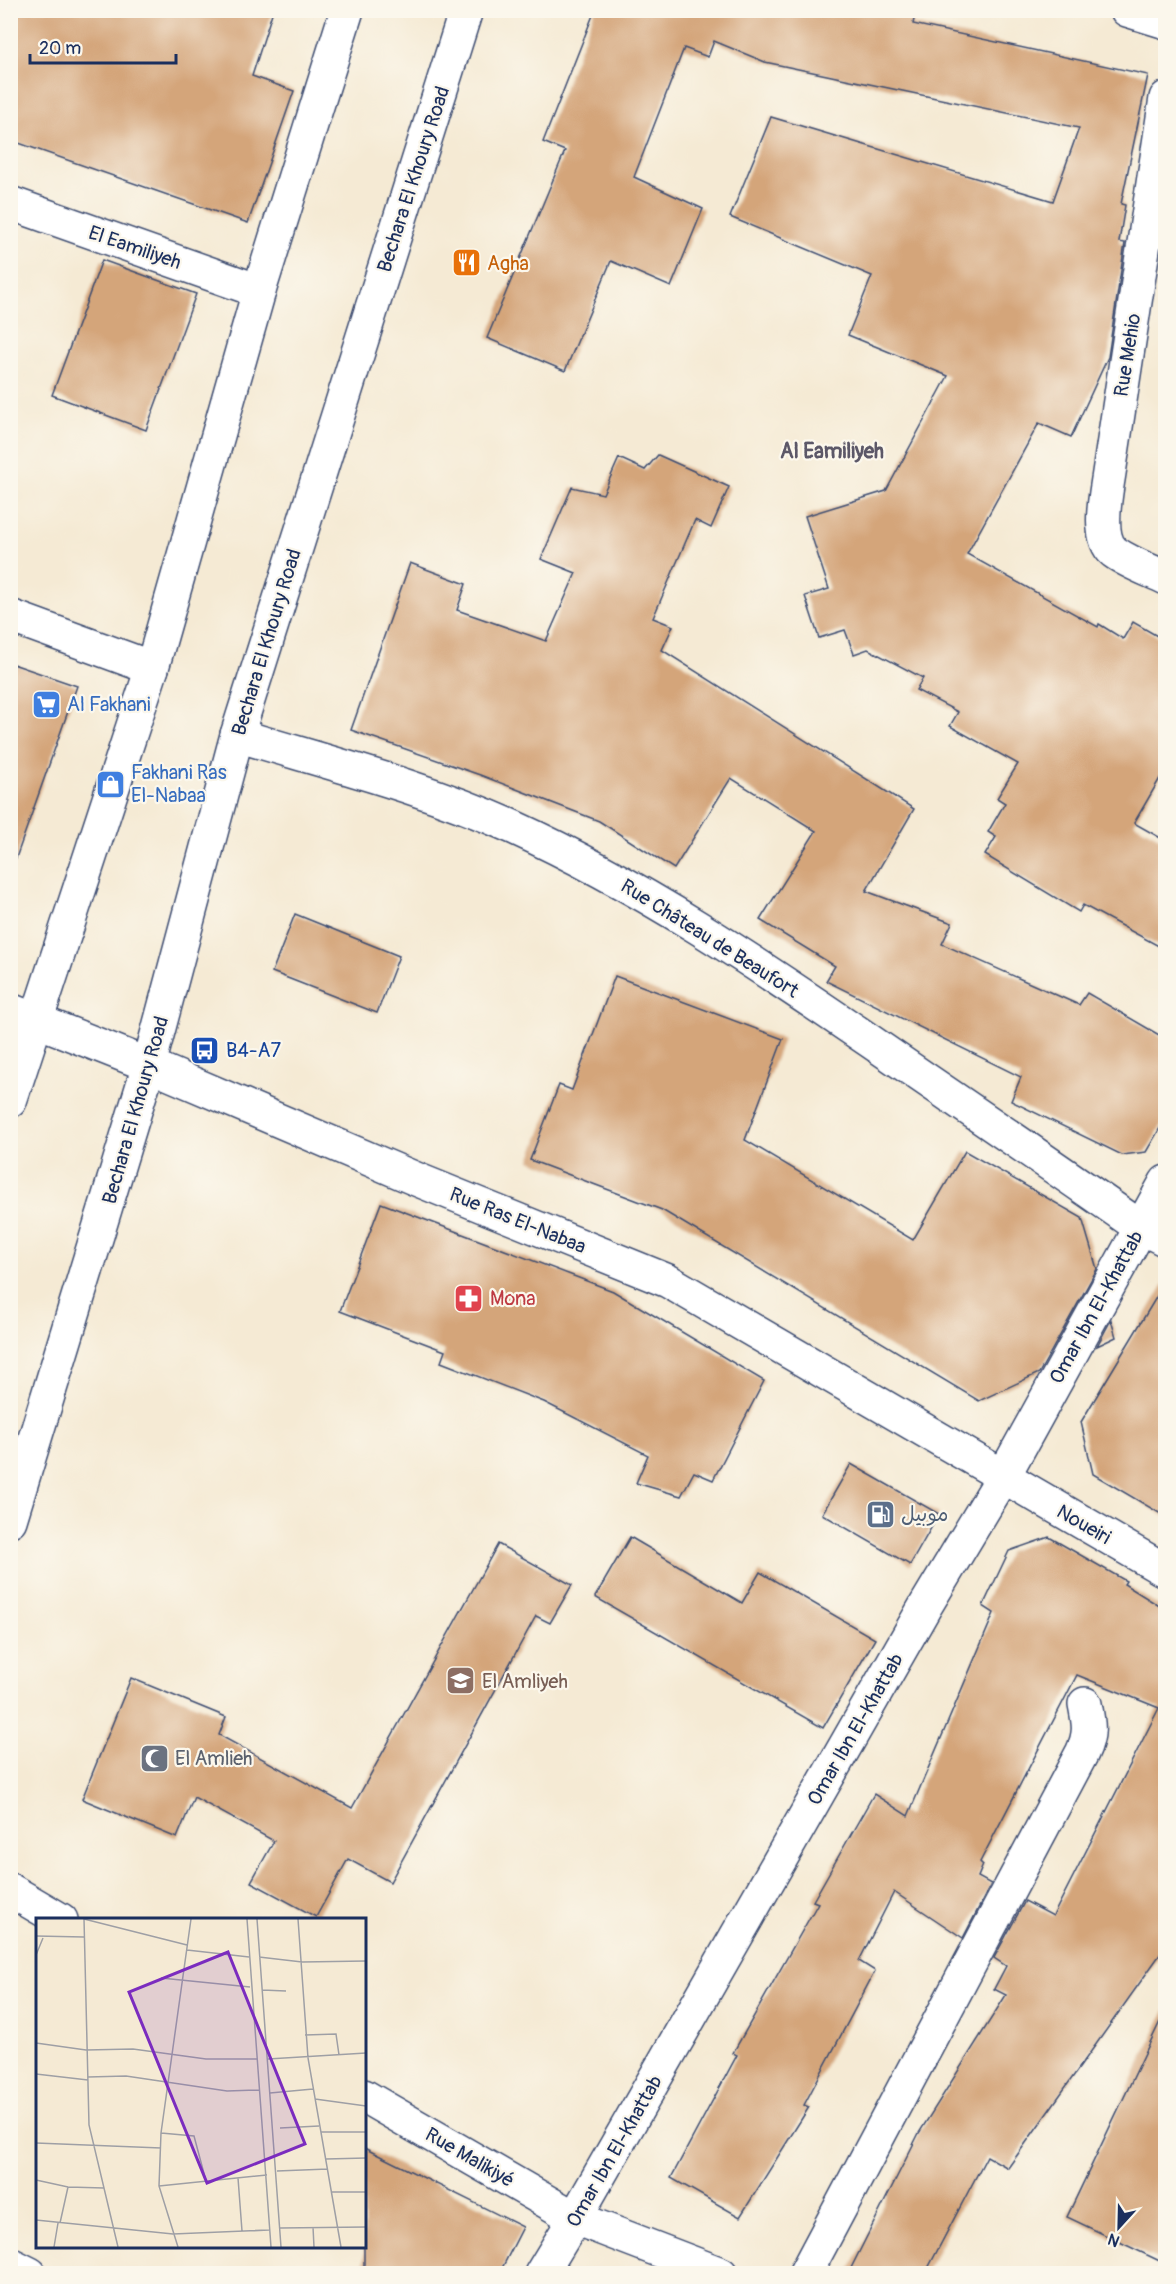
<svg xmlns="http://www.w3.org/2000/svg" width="1176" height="2284" viewBox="0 0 1176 2284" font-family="Pangolin,'Playpen Sans Arabic',sans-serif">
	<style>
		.building { fill: #d4a57a }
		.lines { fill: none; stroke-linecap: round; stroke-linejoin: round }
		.minor-casing { stroke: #3c4b70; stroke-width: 36 }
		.major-casing { stroke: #3c4b70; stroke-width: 36 }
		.minor { stroke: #fff; stroke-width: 33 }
		.major { stroke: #fff; stroke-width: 33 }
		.labels { text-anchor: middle; stroke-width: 4.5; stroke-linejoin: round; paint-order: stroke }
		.street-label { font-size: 20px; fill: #1b2f5e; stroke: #fbf7ec }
		.food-label { font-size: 20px; fill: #c56008; stroke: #fbf7ec; text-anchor: start }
		.shop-label { font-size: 20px; fill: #366cbe; stroke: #fbf7ec; text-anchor: start }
		.transit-label { font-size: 20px; fill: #164399; stroke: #fbf7ec; text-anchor: start }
		.health-label { font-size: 20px; fill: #be3a42; stroke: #fbf7ec; text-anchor: start }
		.service-label { font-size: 20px; fill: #4e5e75; stroke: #fbf7ec; text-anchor: start }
		.education-label { font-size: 20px; fill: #785e54; stroke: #fbf7ec; text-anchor: start }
		.worship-label { font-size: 20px; fill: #5b616d; stroke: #fbf7ec; text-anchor: start }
		.neighbourhood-label { font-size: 21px; font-weight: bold; fill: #5c5868; stroke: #fbf7ec }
		.inset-road { fill: none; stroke: #9e9fa5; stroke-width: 1.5 }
		.view { fill: #7b2cbf; fill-opacity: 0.15; stroke: #7b2cbf; stroke-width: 3 }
		.inset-edge { fill: none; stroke: #1b2f5e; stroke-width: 3 }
	</style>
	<rect width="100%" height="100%" fill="#fbf7ec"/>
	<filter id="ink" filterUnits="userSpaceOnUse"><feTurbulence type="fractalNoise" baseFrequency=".0167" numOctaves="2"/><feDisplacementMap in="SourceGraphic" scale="12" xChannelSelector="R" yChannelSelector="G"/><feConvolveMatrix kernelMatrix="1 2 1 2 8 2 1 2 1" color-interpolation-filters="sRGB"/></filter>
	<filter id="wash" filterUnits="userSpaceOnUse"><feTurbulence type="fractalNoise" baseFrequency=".008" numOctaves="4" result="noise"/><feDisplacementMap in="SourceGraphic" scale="24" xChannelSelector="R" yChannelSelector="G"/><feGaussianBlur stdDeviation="1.35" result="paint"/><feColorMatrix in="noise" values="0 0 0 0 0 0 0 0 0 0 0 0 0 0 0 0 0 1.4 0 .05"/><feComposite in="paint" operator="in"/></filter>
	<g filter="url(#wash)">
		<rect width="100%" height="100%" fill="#f5ead4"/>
		<g id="blocks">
			<g class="building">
				<path d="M10 10H273L252 76 294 91 248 223 10 140Z"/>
				<path d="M595 10H916L913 24 1148 75 1121 204 1125 205 1119 242 1125 243 1108 357 1071 437 1039 423 967 554 1098 627 1099 624 1123 639 1133 622 1166 641V768L1134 823 1166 841V950L1083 905 1079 912 985 855 996 837 988 832 1005 803 997 798 1018 764 950 726 958 712 916 690 923 678 868 649 854 654 845 630 819 638 805 596 829 589 805 516 886 491 948 376 848 335 872 276 730 217 771 117 1053 201 1079 128 765 62 714 41 708 57 684 48 634 177 703 209 671 287 611 261 565 371 487 338 565 151 543 142Z"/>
				<path d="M102 260 196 294 146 430 52 395Z"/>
				<path d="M658 455 729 487 711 528 695 520 653 618 673 626 662 650 914 809 866 891 952 923 942 944 1079 1005 1087 993 1166 1039V1118L1146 1152 1122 1155 1011 1101 1021 1077 826 981 835 966 760 920 816 831 731 778 674 869 599 821 480 775 351 730 410 563 466 584 457 610 546 641 576 573 541 559 572 487 603 494 619 458 645 470Z"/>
				<path d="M10 663 77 686 16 858 10 857Z"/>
				<path d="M295 914 399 956 377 1013 272 972Z"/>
				<path d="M615 976 783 1039 745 1140 913 1240 965 1151 1082 1218 1097 1269 1039 1373 979 1401 662 1210 530 1160 559 1085 572 1090Z"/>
				<path d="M381 1203 613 1291 764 1381 713 1480 694 1472 681 1496 636 1483 648 1455 544 1402 441 1362 445 1351 340 1311Z"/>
				<path d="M1166 1281V1517L1093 1474 1081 1422Z"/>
				<path d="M1111 1320 1116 1337 1097 1346Z"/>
				<path d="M851 1464 939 1514 910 1565 822 1514Z"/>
				<path d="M630 1537 742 1603 760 1572 875 1639 823 1728 595 1597Z"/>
				<path d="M1049 1537 1126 1581 1124 1584 1166 1610V1946L1008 2168 987 2156 925 2274H848L919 2133 1006 1995 994 1989 1006 1966 994 1958 1025 1901 1053 1916 1159 1708 1077 1675 980 1862 983 1865 978 1877 991 1884 963 1938 894 1892 859 1961 875 1971 804 2105 809 2107 740 2217 671 2178 737 2055 733 2053 818 1903 813 1901 874 1794 908 1816 994 1613 983 1606 1009 1551Z"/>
				<path d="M498 1544 572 1585 550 1623 536 1616 390 1882 348 1859 316 1917 251 1882 274 1841 194 1797 177 1838 82 1799 131 1678 226 1717 219 1735 352 1808Z"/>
				<path d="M1166 2009V2264L1067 2217Z"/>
				<path d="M364 2148 523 2227 499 2274H364Z"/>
			</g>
		</g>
	</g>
	<g filter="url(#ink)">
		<use href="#blocks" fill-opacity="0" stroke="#3c4b70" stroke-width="1.5"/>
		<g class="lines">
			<defs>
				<g id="minor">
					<path d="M1127 10 1166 22"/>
					<path d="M1166 98 1109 473C1106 494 1096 537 1114 552 1129 563 1149 570 1166 578"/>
					<path d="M10 203 259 291"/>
					<path d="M10 616 152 668"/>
					<path d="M237 735C329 763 425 787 513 827 640 885 756 963 870 1041 960 1103 1051 1164 1140 1227L1166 1240"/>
					<path d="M10 1010 149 1065 416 1179 668 1281 1166 1571"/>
					<path d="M10 1890 61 1920"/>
					<path d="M364 2096 575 2218 721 2274"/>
					<path d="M10 2264 30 2274"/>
					<path d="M541 2274 575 2218 926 1605 1003 1477 1166 1182"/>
					<path d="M805 2274 1082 1753C1091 1734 1089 1724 1085 1704"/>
				</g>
				<g id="major">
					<path d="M10 1101 152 668 259 291 347 10"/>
					<path d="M10 1520 149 1065 237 735 466 10"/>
				</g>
			</defs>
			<use href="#minor" class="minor-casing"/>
			<use href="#major" class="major-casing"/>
			<use href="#minor" class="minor"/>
			<use href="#major" class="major"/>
		</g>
	</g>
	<defs>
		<symbol id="restaurant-square" viewBox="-11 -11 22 22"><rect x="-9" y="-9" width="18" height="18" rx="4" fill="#e8710a" stroke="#fbf7ec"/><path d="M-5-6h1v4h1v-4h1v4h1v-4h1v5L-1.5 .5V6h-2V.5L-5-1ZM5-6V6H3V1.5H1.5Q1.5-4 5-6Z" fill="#fff"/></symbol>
		<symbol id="supermarket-square" viewBox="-11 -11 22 22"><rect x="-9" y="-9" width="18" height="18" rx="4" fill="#3f7fe0" stroke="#fbf7ec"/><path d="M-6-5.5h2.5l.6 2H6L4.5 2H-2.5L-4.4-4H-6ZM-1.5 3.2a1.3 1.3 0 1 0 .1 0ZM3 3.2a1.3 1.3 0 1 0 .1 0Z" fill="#fff"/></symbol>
		<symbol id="shop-square" viewBox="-11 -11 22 22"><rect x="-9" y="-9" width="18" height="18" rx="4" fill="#3f7fe0" stroke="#fbf7ec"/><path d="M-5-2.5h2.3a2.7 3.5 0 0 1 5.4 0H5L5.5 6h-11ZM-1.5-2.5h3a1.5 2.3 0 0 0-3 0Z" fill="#fff"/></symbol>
		<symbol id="bus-square" viewBox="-11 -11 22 22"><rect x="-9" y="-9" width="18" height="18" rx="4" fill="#1a4fb4" stroke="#fbf7ec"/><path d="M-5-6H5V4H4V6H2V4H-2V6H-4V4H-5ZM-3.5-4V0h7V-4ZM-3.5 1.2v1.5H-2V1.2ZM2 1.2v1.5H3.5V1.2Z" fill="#fff"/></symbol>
		<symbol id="pharmacy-square" viewBox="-11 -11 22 22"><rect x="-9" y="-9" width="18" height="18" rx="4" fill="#e0444e" stroke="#fbf7ec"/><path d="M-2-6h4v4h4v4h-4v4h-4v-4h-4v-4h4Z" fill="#fff"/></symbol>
		<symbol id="fuel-square" viewBox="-11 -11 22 22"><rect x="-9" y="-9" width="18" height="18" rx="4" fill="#5c6f8a" stroke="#fbf7ec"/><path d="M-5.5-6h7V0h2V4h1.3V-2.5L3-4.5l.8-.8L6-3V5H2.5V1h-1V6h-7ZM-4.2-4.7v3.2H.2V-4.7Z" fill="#fff"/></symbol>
		<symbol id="school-square" viewBox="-11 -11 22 22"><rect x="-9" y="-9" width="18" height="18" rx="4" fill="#8d6e63" stroke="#fbf7ec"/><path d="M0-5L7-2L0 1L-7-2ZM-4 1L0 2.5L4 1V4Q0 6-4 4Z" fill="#fff"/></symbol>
		<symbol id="mosque-square" viewBox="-11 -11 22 22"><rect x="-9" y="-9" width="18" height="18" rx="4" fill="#6b7280" stroke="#fbf7ec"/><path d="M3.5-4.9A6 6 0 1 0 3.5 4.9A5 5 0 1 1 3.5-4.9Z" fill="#fff"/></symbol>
	</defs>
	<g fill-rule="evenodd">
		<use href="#restaurant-square" x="450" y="246" width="33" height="33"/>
		<use href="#supermarket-square" x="30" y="688" width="33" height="33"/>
		<use href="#shop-square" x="94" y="768" width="33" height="33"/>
		<use href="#bus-square" x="188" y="1034" width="33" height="33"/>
		<use href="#pharmacy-square" x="452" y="1282" width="33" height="33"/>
		<use href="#fuel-square" x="864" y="1498" width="33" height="33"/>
		<use href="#school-square" x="444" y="1664" width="33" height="33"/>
		<use href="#mosque-square" x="138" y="1742" width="33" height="33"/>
	</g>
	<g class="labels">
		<g class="street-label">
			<text transform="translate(413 179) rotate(-72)" y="7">Bechara El Khoury Road</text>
			<text transform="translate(135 247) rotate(19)" y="7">El Eamiliyeh</text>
			<text transform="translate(1127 355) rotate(-81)" y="7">Rue Mehio</text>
			<text transform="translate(266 642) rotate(-73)" y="7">Bechara El Khoury Road</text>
			<text transform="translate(710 938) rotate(32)" y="7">Rue Château de Beaufort</text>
			<text transform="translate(135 1110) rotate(-74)" y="7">Bechara El Khoury Road</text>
			<text transform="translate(518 1220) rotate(22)" y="7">Rue Ras El-Nabaa</text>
			<text transform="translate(1096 1307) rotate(-61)" y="7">Omar Ibn El-Khattab</text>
			<text transform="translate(1084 1524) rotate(30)" y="7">Noueiri</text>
			<text transform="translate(855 1729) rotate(-60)" y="7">Omar Ibn El-Khattab</text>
			<text transform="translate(614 2151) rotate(-60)" y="7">Omar Ibn El-Khattab</text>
			<text transform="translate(470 2157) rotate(30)" y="7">Rue Malikiyé</text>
		</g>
		<g class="food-label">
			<text x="487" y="270">Agha</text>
		</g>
		<g class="shop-label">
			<text x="67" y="711">Al Fakhani</text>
			<text x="131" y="779">Fakhani Ras<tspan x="131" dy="23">El-Nabaa</tspan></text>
		</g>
		<g class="transit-label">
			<text x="226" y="1057">B4-A7</text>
		</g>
		<g class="health-label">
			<text x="490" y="1305">Mona</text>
		</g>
		<g class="service-label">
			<text x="901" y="1521">موبيل</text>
		</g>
		<g class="education-label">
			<text x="482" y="1688">El Amliyeh</text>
		</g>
		<g class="worship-label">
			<text x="175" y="1765">El Amlieh</text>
		</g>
		<g class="neighbourhood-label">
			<text x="832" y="458">Al Eamiliyeh</text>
		</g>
	</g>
	<g transform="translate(36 1918)">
		<rect width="330" height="330" fill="#f5ead4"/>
		<path class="inset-road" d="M48 1 53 207 82 329M48 1 151 27M211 1 235 329M221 1 245 329M262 1 272 140 305 329M0 18 48 19M151 32 213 39M0 37 7 20M223 39 266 44 330 43M125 60 214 69M226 72 250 73M269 117 300 116 303 137M0 125 50 132 97 131 170 141H221M232 141 330 135M0 156 52 162M52 159 90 158 191 173 224 172M234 175 277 171M279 181 330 188M244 210 283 208M285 214H330M125 215 158 218 170 263M0 225 125 230M290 241 330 240M241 253 292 251M202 260 206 313M0 262 32 269 68 270M123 268 231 257M295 274H330M0 302 137 316 233 312M24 305 32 269M277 309 278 329M244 310 330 309M18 329 22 305M142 329 123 268 125 215 155 1"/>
		<path class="view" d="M192 34 269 226 171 265 93 74Z"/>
		<rect width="330" height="330" class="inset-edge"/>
	</g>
	<rect width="1176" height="2284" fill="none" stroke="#fbf7ec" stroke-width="36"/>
	<g transform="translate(1119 2227) rotate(202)" stroke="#fbf7ec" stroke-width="4.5" paint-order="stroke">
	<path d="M0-4.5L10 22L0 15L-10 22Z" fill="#1b2f5e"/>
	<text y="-9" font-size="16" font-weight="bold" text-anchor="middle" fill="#1b2f5e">N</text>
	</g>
	<path d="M30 54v9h146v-9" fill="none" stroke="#1b2f5e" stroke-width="3"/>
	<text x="39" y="54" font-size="18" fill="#1b2f5e" stroke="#fbf7ec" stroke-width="4.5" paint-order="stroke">20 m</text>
</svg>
